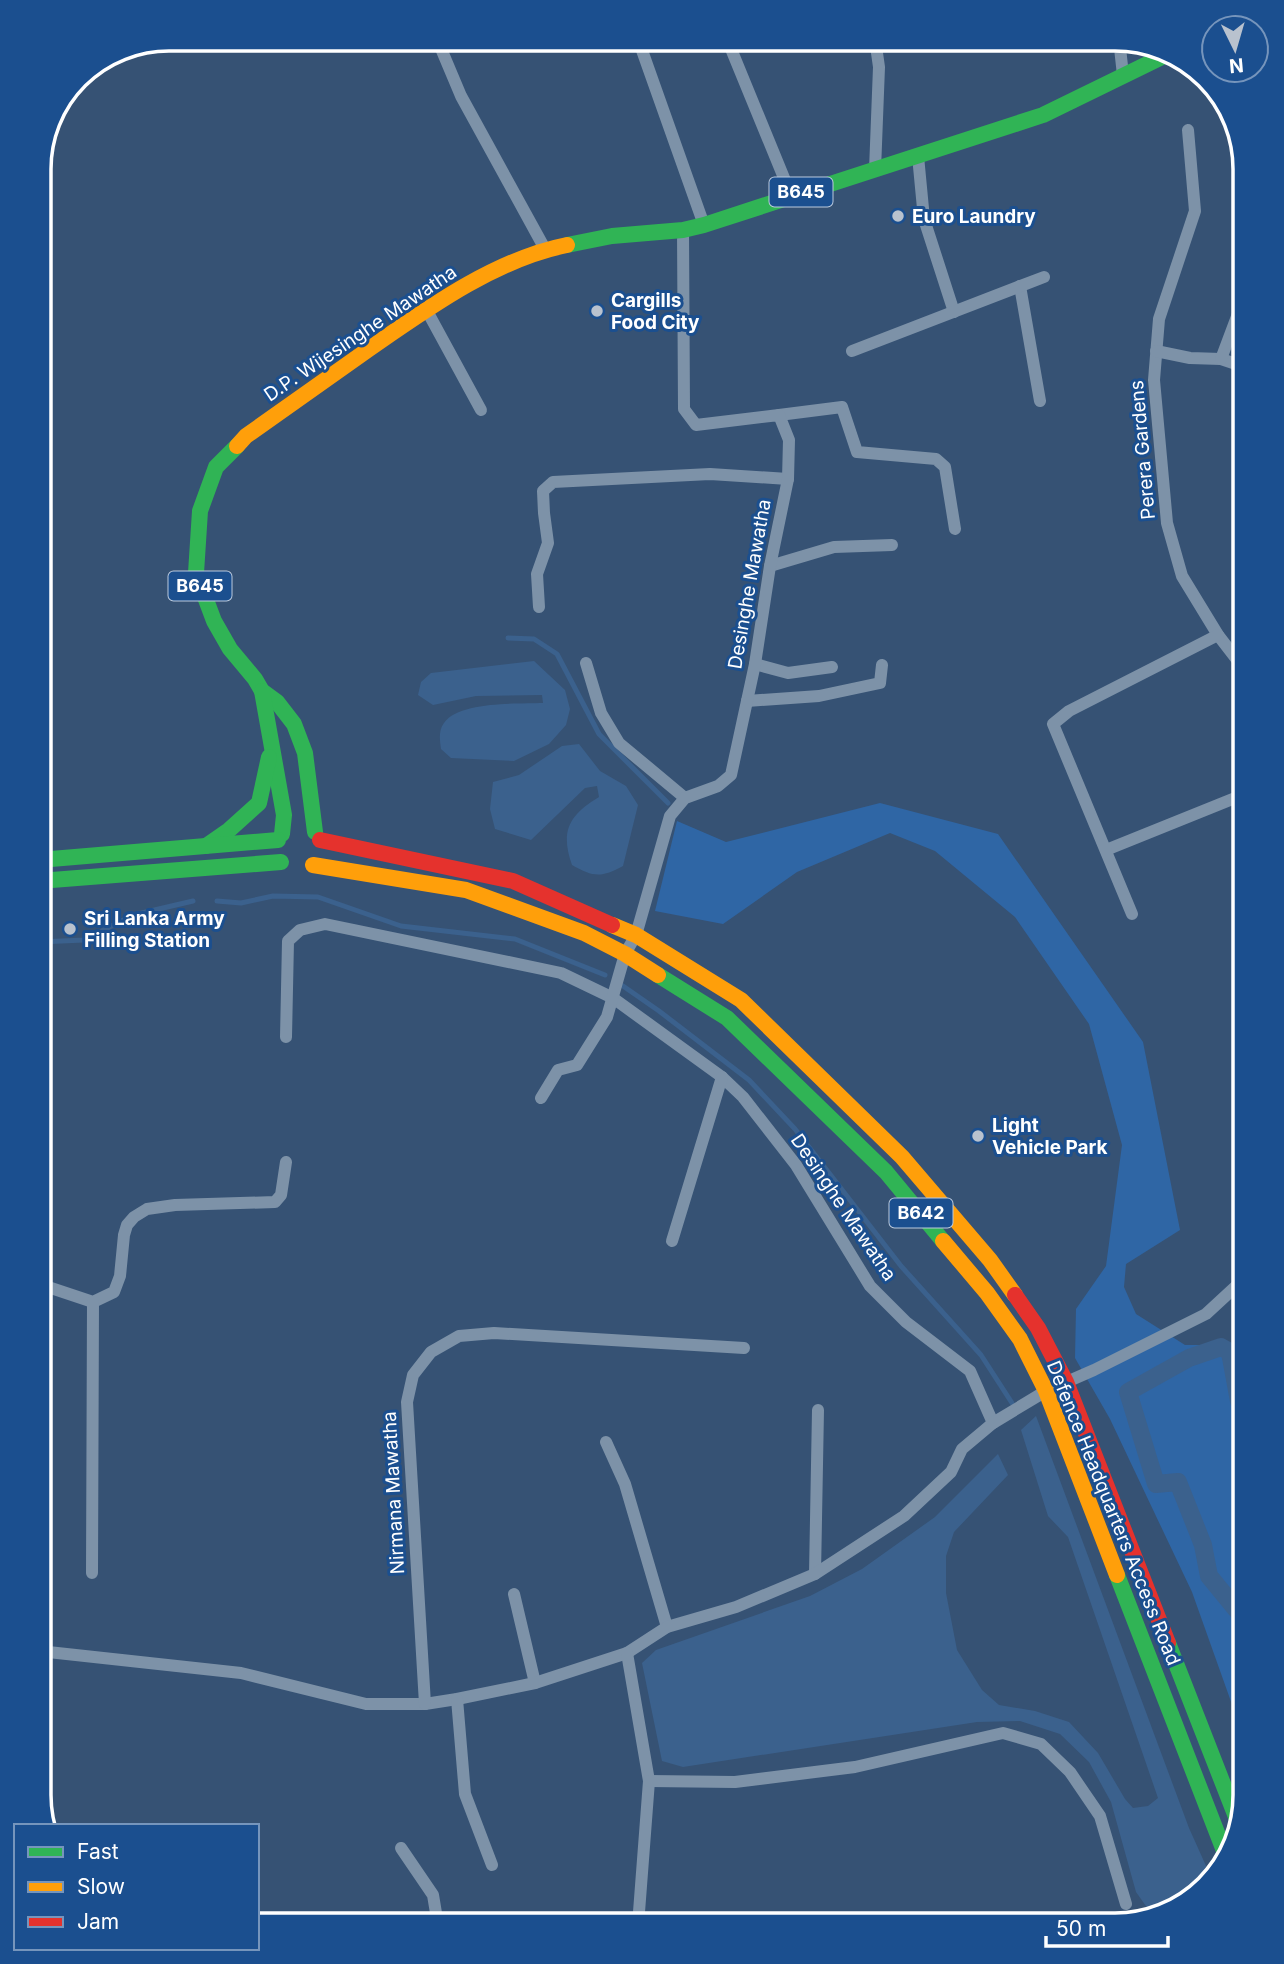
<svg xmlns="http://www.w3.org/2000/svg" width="1284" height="1964" viewBox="0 0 1284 1964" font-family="Inter,sans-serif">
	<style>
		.green { fill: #2f66a5 }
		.water { fill: #3b618d }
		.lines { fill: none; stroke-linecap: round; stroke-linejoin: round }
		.stream { stroke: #3b618d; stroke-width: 5 }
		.canal { stroke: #3b618d; stroke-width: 18 }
		.street { stroke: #7d92a8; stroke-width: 12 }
		.fast { stroke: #30b455; stroke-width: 16 }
		.slow { stroke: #ff9f0a; stroke-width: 16 }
		.jam { stroke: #e5322d; stroke-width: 16 }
		.poi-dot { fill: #b9c2ce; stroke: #1b4f8f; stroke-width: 2.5 }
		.labels { text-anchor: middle; stroke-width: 6; stroke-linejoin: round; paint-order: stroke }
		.shield { fill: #1b4f8f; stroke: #bbcadd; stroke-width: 2 }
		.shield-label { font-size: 18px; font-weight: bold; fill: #fff }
		.poi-label { font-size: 19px; font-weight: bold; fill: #fff; stroke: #1b4f8f; text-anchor: start }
		.street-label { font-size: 19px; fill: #fff; stroke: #1b4f8f }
		.rim { fill: none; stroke: #fff; stroke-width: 3.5 }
	</style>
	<rect width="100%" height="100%" fill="#365274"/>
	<path class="green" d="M880 803 998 834 1143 1042 1180 1230 1126 1264 1124 1287 1136 1314 1185 1345H1235L1245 1363V1741L1192 1592 1110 1419 1075 1358 1076 1309 1106 1266 1122 1145 1089 1024 1015 917 935 851 890 833 797 872 723 924 655 911 677 821 726 842Z"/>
	<g class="water">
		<path d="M534 661 565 690 570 709 566 725 549 744 514 761 451 758 441 749C440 741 438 731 444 723 459 701 518 704 543 703L542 695 476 696 433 705 418 695 421 682 431 673Z"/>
		<path d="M579 744 600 771 626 786 638 805 623 866C601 878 593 877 572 865 560 831 569 815 599 797L597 786 585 788 531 840 495 829 490 809 493 782 519 775 562 746Z"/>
		<path d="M1036 1416 1189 1828 1211 1877 1180 1908 1153 1916 1136 1892 1111 1802 1089 1762 1060 1734 1020 1721 977 1722 683 1767 662 1761 642 1663 656 1650 810 1596 862 1569 935 1517 998 1454 1008 1475 954 1532 946 1556V1593L957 1650 982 1690 999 1705 1035 1711 1069 1722 1098 1753 1125 1799 1133 1808 1148 1806 1158 1798 1068 1537 1048 1516 1021 1430Z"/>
	</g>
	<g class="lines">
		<g class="stream">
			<path d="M508 638 534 639 557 654 599 734 668 803"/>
			<path d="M217 901 241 903 273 896 318 897 401 926 515 939 605 975"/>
			<path d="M39 942 84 940 133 915 193 901"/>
			<path d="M623 986 659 1011 749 1080 795 1129 901 1266 981 1355 1012 1403"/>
		</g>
		<path class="canal" d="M1245 1620 1209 1576 1203 1545 1178 1482 1156 1484 1128 1392 1189 1358 1221 1347 1230 1352 1239 1401 1245 1409"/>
		<g class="street">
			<path d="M437 39 461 96 545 249"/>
			<path d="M638 39 704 225"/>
			<path d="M727 39 791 195"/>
			<path d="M875 39 879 67 875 170"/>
			<path d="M1119 39 1123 75"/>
			<path d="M1188 130 1195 211 1159 319 1154 380 1167 523 1182 576 1218 635 1245 670"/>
			<path d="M918 156 924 219 954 312"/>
			<path d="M1020 286 1040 401"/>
			<path d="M426 309 481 410"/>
			<path d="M852 351 1044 277"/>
			<path d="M1156 351 1190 358 1221 359 1245 367"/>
			<path d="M1221 359 1245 295"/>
			<path d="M779 415 842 407 857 452 936 459 945 467 955 529"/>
			<path d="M770 566 834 547 892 545"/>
			<path d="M539 607 537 574 548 543 544 513 543 491 553 482 710 474 788 479"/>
			<path d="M586 663 601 713 619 743 685 798"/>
			<path d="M755 664 788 673 832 667"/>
			<path d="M747 701 819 696 880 683 882 665"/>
			<path d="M1106 850 1245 794"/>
			<path d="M1132 914 1053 724 1069 711 1218 635"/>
			<path d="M1245 978 1242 972 1245 970"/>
			<path d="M286 1037 288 941 300 930 325 924 561 973 613 998 722 1077 743 1097 796 1165 870 1286 906 1322 970 1371 993 1423"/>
			<path d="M541 1098 558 1070 577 1065 607 1017 625 954 636 935 670 816 685 798 718 786 731 775 755 664 770 566 788 479 789 440 779 415 696 425 684 409 683 230"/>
			<path d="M672 1241 722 1077"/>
			<path d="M39 1284 93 1302 114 1292 120 1276 124 1235 127 1225 134 1217 147 1209 175 1205 275 1202 281 1195 286 1162"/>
			<path d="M606 1442 625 1484 667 1627"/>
			<path d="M92 1573 93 1302"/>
			<path d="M815 1574 818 1410"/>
			<path d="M514 1594 535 1683"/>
			<path d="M39 1651 241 1673 366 1704H425L457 1699 535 1683 627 1653 667 1627 736 1607 815 1574 904 1516 951 1472 962 1449 993 1423 1046 1391 1094 1370 1206 1314 1245 1278"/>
			<path d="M627 1653 649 1781 638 1925"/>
			<path d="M457 1699 465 1794 492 1865"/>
			<path d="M425 1704 407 1402 413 1375 431 1352 459 1336 494 1333 744 1348"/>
			<path d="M649 1781 735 1782 855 1767 1003 1733 1041 1744 1070 1772 1100 1816 1126 1904"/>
			<path d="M401 1848 433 1895 438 1925"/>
		</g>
		<g class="fast">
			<path d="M567 245 612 236 683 230 704 225 1043 115 1170 53"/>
			<path d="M237 446 216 467 200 511 196 573 214 621 230 649 255 679 262 691 277 702 294 724 305 753 315 832"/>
			<path d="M262 691 284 815 282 834"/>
			<path d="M206 846 229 830 259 803 269 757"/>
			<path d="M39 860 278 840"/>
			<path d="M39 881 281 862"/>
			<path d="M658 975 727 1018 886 1172 943 1241"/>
			<path d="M1117 1575 1228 1861"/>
			<path d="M1168 1643 1238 1822"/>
		</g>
		<g class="slow">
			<path d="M237 446 246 436C287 407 328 378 369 349 428 308 496 259 567 245"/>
			<path d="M313 865 466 890 584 933 625 954 658 975"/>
			<path d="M612 925 636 935 741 1000 902 1157 990 1260 1015 1295"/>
			<path d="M943 1241 987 1293 1020 1339 1046 1391 1117 1575"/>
		</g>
		<g class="jam">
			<path d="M320 840 513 881 612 925"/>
			<path d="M1015 1295 1038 1328 1066 1382 1168 1643"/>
		</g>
	</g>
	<g class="poi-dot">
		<circle cx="898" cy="216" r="7"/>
		<circle cx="597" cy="311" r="7"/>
		<circle cx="70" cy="929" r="7"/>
		<circle cx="978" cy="1136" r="7"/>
	</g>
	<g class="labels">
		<g class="shield">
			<rect x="769.5" y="177.5" width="63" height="29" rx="5"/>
			<rect x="168.5" y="571.5" width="63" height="29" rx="5"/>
			<rect x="889.5" y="1198.5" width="63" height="29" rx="5"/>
		</g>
		<g class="shield-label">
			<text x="801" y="198">B645</text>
			<text x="200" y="592">B645</text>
			<text x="921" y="1219">B642</text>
		</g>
		<g class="poi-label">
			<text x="912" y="223">Euro Laundry</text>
			<text x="611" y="307">Cargills<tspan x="611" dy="22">Food City</tspan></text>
			<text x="84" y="925">Sri Lanka Army<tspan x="84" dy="22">Filling Station</tspan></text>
			<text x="992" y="1132">Light<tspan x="992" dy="22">Vehicle Park</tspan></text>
		</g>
		<g class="street-label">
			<text transform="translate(360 333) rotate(-34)" y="7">D.P. Wijesinghe Mawatha</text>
			<text transform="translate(1142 450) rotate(-95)" y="7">Perera Gardens</text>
			<text transform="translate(749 584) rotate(-80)" y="7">Desinghe Mawatha</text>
			<text transform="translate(844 1207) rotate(56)" y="7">Desinghe Mawatha</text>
			<text transform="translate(393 1493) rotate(-93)" y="7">Nirmana Mawatha</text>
			<text transform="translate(1114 1513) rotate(68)" y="7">Defence Headquarters Access Road</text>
		</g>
	</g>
	<path d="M0 0H1284V1964H0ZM169 51H1115A118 118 0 0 1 1233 169V1795A118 118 0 0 1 1115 1913H169A118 118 0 0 1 51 1795V169A118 118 0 0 1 169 51Z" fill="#1b4f8f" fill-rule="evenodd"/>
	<path class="rim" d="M169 51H1115A118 118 0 0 1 1233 169V1795A118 118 0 0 1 1115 1913H169A118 118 0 0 1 51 1795V169A118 118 0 0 1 169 51Z"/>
	<rect x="14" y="1824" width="245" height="126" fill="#1b4f8f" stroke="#7695bc" stroke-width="2"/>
	<rect x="28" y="1847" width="35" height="10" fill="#30b455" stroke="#7695bc" stroke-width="2"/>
	<text x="77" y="1859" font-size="21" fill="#ffffff">Fast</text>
	<rect x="28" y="1882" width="35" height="10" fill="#ff9f0a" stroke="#7695bc" stroke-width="2"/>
	<text x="77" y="1894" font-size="21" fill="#ffffff">Slow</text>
	<rect x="28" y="1917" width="35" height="10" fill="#e5322d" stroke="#7695bc" stroke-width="2"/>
	<text x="77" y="1929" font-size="21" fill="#ffffff">Jam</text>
	<g transform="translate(1235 49) rotate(175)"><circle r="33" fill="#1b4f8f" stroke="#7695bc" stroke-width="2"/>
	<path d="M0-5L12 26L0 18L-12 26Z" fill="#b9c2ce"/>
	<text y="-10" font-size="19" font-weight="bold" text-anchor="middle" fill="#ffffff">N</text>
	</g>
	<path d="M1046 1936v10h122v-10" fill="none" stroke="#ffffff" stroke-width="3.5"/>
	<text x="1056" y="1936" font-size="21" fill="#ffffff" stroke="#1b4f8f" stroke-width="5" paint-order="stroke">50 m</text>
</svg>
